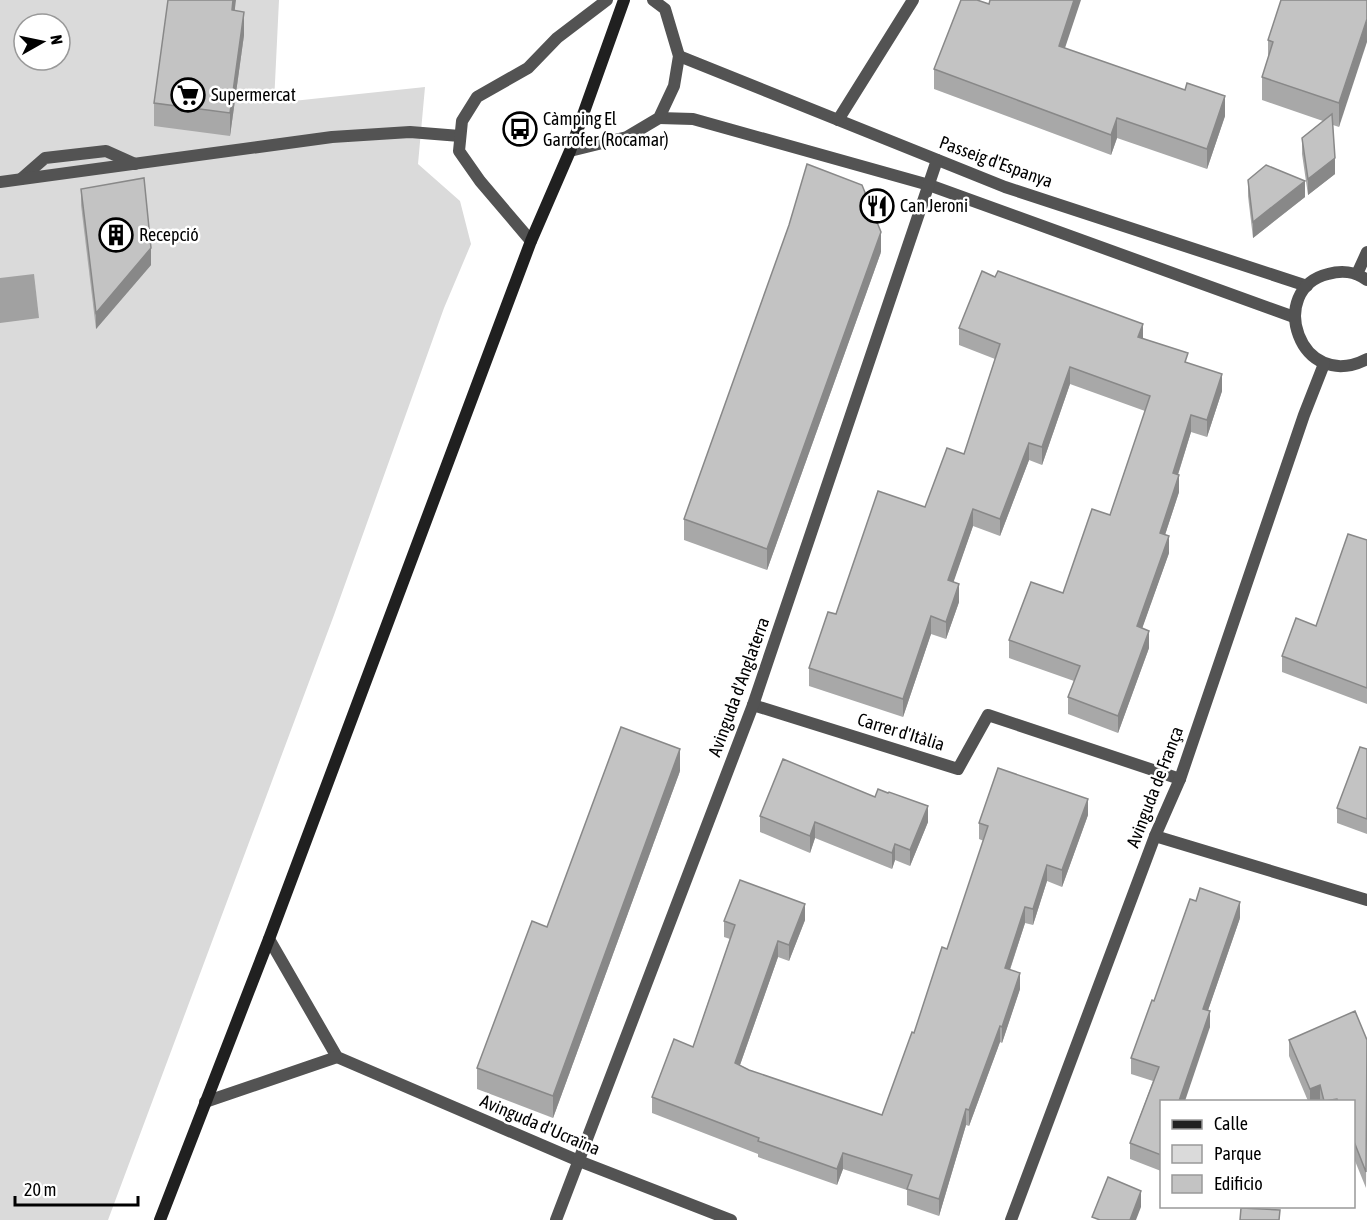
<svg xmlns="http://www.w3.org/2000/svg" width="1367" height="1220" viewBox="0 0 1367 1220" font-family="'Asap Condensed',sans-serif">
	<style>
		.green { fill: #dadada; fill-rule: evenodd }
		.water { fill: #a1a1a1 }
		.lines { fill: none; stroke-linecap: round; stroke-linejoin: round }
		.lane { stroke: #535353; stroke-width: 12 }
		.street { stroke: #535353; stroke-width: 12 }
		.secondary { stroke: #202020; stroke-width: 12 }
		.wall { fill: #a8a8a8 }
		.shaded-wall { fill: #888 }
		.building { fill: #c3c3c3; stroke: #888; stroke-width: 1.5 }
		.labels { text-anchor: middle; stroke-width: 5; stroke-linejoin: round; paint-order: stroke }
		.poi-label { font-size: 18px; fill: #000; stroke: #fff; text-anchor: start }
		.street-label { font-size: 18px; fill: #000; stroke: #fff }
	</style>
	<rect width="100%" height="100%" fill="#fff"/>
	<path class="green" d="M0 0H279L274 103 425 87 418 164 460 201 471 244 444 308 334 615 108 1220H0ZM24 24H60V60H24Z"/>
	<path class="water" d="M34 274 39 318 0 323V278Z"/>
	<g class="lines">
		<g class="lane">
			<path d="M21 179 45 158 106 151 135 164"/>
			<path d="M0 182 332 137 410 132 460 136"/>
			<path d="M531 241 480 181 459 151 462 121 477 97 528 68 557 38 607 0"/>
		</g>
		<g class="street">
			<path d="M679 56 1005 187 1307 286"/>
			<path d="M659 118 693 119 929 185 1294 317"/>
			<path d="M838 120 913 0"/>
			<path d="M570 151 627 137 659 118 674 86 679 56 665 9 653 0"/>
			<path d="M1357 274 1367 252"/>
			<path d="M1367 280C1354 271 1342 270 1328 274 1266 289 1299 394 1367 359"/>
			<path d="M753 705 958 769 988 715 1180 779"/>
			<path d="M1155 836 1367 900"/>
			<path d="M269 939 337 1057 579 1161 731 1220"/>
			<path d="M205 1102 337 1057"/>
			<path d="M556 1220 753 705 937 160"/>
			<path d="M1011 1220 1155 836 1180 779 1304 415 1324 364"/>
		</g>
		<path class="secondary" d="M160 1220 269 939 531 241 570 151 624 0"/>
	</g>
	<g class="wall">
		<path d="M1367 0 1339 127 1333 125 1335 174 1308 195 1302 154V138L1323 121 1262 100V77L1268 60V40Z"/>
		<path d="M235 10 244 35 230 136 154 126V103Z"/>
		<path d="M1065 48 1225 116 1207 169 1117 138 1111 155 934 89V69Z"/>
		<path d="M1248 180 1305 197 1253 238 1248 196Z"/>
		<path d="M81 189 151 265 96 329 81 205Z"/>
		<path d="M881 252 767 570 684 540V519Z"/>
		<path d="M959 328 1143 339 1188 363 1222 391 1207 437 1191 432 1178 475 1179 492 1165 535 1169 553 1142 628 1149 648 1118 733 1068 714V697L1074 681 1009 658V640L1063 593 1110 515 1145 411 1070 384 1042 465 1029 460 1000 536 973 526 953 582 959 602 946 639 931 634 903 717 809 686V668L836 614 925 507 964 454 995 359 959 345Z"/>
		<path d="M1367 540V704L1282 672V656L1316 626Z"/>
		<path d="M1367 749V834L1337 823V808Z"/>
		<path d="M680 771 553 1118 477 1089V1068L547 927Z"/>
		<path d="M1088 815 1062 887 1047 881 1033 925 1025 923 1010 970 1020 989 1002 1043 1000 1042 969 1126 966 1125 939 1216 907 1205V1190L843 1169 837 1185 758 1157V1154L652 1113V1097L693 1047 730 939 724 937V921L805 920 789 961 778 957 740 1065 749 1070 882 1115 947 949 984 841 979 839V823Z"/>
		<path d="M760 816 928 822 910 866 895 860 892 869 815 838 810 853 760 832Z"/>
		<path d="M1240 918 1208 1010 1210 1027 1161 1101V1171L1130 1159V1143L1153 1081 1131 1074V1058L1154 1001Z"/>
		<path d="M1289 1040H1367L1366 1188 1353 1156V1101H1308L1289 1056Z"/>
	</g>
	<g class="shaded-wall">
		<path d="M233 0H236L232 33V10Z"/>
		<path d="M1074 0H1081L1059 66V46Z"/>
		<path d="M244 12V35L230 136V113Z"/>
		<path d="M1367 19V42L1339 127V103Z"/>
		<path d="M1225 96V116L1207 169V149Z"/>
		<path d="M1117 118V138L1111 155V135Z"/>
		<path d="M1335 158V174L1308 195V179Z"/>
		<path d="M1305 181V197L1253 238V222Z"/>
		<path d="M881 232V252L767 570V549Z"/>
		<path d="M151 248V265L96 329V313Z"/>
		<path d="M1143 324V341L1138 337Z"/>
		<path d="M1070 367V384L1042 465V447Z"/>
		<path d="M1222 374V391L1207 437V420Z"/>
		<path d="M1191 415V432L1173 490V473Z"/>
		<path d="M1029 443V460L1000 536V519Z"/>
		<path d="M1179 475V492L1160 550V533Z"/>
		<path d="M973 509V526L948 598V580Z"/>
		<path d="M1169 536V553L1137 643V626Z"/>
		<path d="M959 584V602L946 639V622Z"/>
		<path d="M931 616V634L903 717V699Z"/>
		<path d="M1149 631V648L1118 733V716Z"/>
		<path d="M680 749V771L553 1118V1096Z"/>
		<path d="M1088 799V815L1062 887V870Z"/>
		<path d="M928 806V822L910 866V850Z"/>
		<path d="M815 822V838L810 853V836Z"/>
		<path d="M895 844V860L892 869V853Z"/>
		<path d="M1047 865V881L1033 925V909Z"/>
		<path d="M1240 902V918L1203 1025V1009Z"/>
		<path d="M805 904V920L789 961V945Z"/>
		<path d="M1025 907V923L1005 984V968Z"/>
		<path d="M778 941V957L735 1079V1063Z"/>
		<path d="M1020 973V989L1002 1043V1027Z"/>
		<path d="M1210 1011V1027L1185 1101H1179Z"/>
		<path d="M1000 1026V1042L969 1126V1110Z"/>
		<path d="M1320 1085V1101H1310V1089Z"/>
		<path d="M966 1109V1125L939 1216V1199Z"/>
		<path d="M843 1153V1169L837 1185V1169Z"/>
		<path d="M1141 1191V1207L1136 1220H1130Z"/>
	</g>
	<g class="building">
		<path d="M168 0H233L232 10 244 12 230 113 154 103Z"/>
		<path d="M961 0H977L989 4 990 0H1074L1059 46 1185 90 1187 83 1225 96 1207 149 1117 118 1111 135 934 69Z"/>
		<path d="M1281 0H1367V19L1339 103 1262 77 1273 42 1268 40Z"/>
		<path d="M1332 114 1335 158 1308 179 1302 138Z"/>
		<path d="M807 164 862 185 881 232 767 549 684 519 789 225Z"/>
		<path d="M1266 165 1305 181 1253 222 1248 180Z"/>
		<path d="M144 178 151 248 96 313 81 189Z"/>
		<path d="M982 271 995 277 998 271 1143 324 1138 337 1188 353 1185 362 1222 374 1207 420 1191 415 1173 473 1179 475 1160 533 1169 536 1137 626 1149 631 1118 716 1068 697 1080 666 1009 640 1031 582 1063 593 1092 509 1110 515 1150 396 1070 367 1042 447 1029 443 1000 519 973 509 948 580 959 584 946 622 931 616 903 699 809 668 828 612 836 614 878 491 925 507 947 448 964 454 1000 344 959 328Z"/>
		<path d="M1348 534 1367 540V688L1282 656 1296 618 1316 626Z"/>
		<path d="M621 727 680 749 553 1096 477 1068 532 921 547 927Z"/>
		<path d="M1360 747 1367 749V819L1337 808Z"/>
		<path d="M783 759 875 797 878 789 888 793 889 792 928 806 910 850 895 844 892 853 815 822 810 836 760 816Z"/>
		<path d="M998 768 1088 799 1062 870 1047 865 1033 909 1025 907 1005 968 1020 973 1002 1027 1000 1026 969 1110 966 1109 939 1199 907 1189 912 1175 843 1153 837 1169 758 1141 759 1138 652 1097 674 1039 693 1047 735 925 724 921 740 880 805 904 789 945 778 941 735 1063 749 1070 882 1115 912 1032 914 1033 942 947 947 949 988 826 979 823Z"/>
		<path d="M1200 888 1240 902 1203 1009 1210 1011 1179 1101H1161V1155L1130 1143 1159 1067 1131 1058 1152 1000 1154 1001 1190 899 1196 901Z"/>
		<path d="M1355 1011 1367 1040 1366 1172 1353 1139V1101H1338L1337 1099 1324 1101 1320 1085 1310 1089 1289 1040Z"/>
		<path d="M1108 1177 1141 1191 1130 1220H1100L1092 1217Z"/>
		<path d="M1241 1208 1280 1210 1279 1220H1240Z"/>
	</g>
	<defs>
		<symbol id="supermarket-ring" viewBox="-11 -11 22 22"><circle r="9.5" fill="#fff" stroke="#000" stroke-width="1.5"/><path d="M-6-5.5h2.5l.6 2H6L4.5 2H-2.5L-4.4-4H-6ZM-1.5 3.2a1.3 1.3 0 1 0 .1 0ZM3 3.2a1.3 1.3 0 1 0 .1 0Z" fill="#000"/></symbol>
		<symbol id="bus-ring" viewBox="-11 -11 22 22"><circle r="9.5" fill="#fff" stroke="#000" stroke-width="1.5"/><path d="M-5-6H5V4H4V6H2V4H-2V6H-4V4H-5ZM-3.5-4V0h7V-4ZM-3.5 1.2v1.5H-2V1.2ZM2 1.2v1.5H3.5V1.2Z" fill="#000"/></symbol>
		<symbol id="restaurant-ring" viewBox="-11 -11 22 22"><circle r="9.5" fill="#fff" stroke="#000" stroke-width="1.5"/><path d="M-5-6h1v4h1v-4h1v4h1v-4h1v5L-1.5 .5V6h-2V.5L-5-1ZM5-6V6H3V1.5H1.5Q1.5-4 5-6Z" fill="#000"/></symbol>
		<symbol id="building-ring" viewBox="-11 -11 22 22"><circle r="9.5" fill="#fff" stroke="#000" stroke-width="1.5"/><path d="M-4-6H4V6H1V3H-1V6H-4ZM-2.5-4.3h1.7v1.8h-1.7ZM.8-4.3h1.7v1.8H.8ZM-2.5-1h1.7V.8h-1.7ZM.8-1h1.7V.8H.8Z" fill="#000"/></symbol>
	</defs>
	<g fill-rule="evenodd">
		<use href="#supermarket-ring" x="169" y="76" width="38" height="38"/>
		<use href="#bus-ring" x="501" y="110" width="38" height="38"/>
		<use href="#restaurant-ring" x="858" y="187" width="38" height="38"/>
		<use href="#building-ring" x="97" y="216" width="38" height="38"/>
	</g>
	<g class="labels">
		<g class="poi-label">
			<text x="211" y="101">Supermercat</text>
			<text x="543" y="125">Càmping El<tspan x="543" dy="21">Garrofer (Rocamar)</tspan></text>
			<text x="900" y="212">Can Jeroni</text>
			<text x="139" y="241">Recepció</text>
		</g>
		<g class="street-label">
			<text transform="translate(996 162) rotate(20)" y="6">Passeig d'Espanya</text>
			<text transform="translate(739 687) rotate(-70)" y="6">Avinguda d'Anglaterra</text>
			<text transform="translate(901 732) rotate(17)" y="6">Carrer d'Itàlia</text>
			<text transform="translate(1155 787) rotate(-69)" y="6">Avinguda de França</text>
			<text transform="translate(540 1125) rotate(23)" y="6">Avinguda d'Ucraïna</text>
		</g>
	</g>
	<rect x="1160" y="1100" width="195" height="108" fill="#ffffff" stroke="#999999" stroke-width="1.5"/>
	<rect x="1172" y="1120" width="30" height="9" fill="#202020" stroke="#999999" stroke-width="1.5"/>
	<text x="1214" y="1130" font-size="18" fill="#000000">Calle</text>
	<rect x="1172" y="1145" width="30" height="18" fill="#dadada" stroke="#999999" stroke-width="1.5"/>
	<text x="1214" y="1160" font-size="18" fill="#000000">Parque</text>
	<rect x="1172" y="1175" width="30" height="18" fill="#c3c3c3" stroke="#999999" stroke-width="1.5"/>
	<text x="1214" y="1190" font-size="18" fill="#000000">Edificio</text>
	<g transform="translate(42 42) rotate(81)"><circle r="28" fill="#ffffff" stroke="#999999" stroke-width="1.5"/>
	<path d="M0-4.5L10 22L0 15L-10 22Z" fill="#000000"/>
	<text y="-9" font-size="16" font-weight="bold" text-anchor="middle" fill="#000000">N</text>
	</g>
	<path d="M15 1196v9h123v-9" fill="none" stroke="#000000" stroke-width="3"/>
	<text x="24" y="1196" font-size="18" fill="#000000" stroke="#ffffff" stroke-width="4.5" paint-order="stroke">20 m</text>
</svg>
